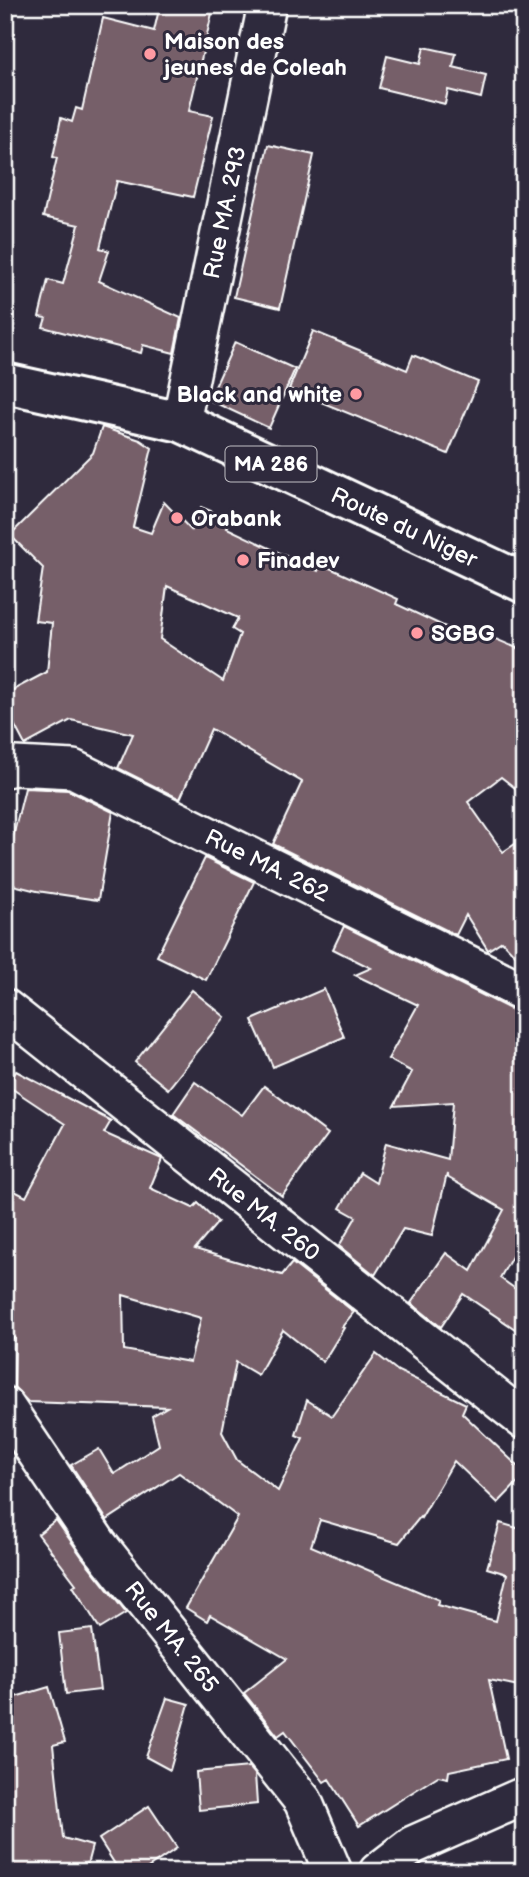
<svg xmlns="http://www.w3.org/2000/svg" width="529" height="1877" viewBox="0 0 529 1877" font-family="'Balsamiq Sans',sans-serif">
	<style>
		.building { fill: #765e69; stroke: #fff; stroke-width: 2; fill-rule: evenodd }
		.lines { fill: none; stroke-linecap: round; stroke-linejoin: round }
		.minor-casing { stroke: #fff; stroke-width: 42 }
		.major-casing { stroke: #fff; stroke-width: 44 }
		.minor { stroke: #2f2a3d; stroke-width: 37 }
		.major { stroke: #2f2a3d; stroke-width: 38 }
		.poi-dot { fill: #ff9aa2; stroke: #2f2a3d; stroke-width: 2.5 }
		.labels { text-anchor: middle; stroke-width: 6; stroke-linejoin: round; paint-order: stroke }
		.shield { fill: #2f2a3d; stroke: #c1bfc5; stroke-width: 2 }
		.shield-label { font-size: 21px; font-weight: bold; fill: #fff }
		.poi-label { font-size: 23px; font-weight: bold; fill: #fff; stroke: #2f2a3d; text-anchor: start }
		.street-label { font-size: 23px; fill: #fff; stroke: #2f2a3d }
	</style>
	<rect width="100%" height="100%" fill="#2f2a3d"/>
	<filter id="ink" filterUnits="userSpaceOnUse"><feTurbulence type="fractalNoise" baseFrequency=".0143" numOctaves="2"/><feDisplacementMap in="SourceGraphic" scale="14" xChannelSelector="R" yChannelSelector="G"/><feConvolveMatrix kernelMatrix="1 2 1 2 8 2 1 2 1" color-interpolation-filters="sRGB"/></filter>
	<g filter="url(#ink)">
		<g class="building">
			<path d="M160 5H197L213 9 189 111 213 116 193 197 117 181 100 248 109 251 99 281 181 318 174 353 143 345 141 353 43 327 46 318 39 317 48 280 63 284 79 225 43 217 57 158 53 157 61 118 72 122 76 108 82 110 103 18 154 31Z"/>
			<path d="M424 47 456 54 453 67 486 75 481 98 448 90 445 104 379 88 387 56 420 64Z"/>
			<path d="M268 145 314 155 280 308 234 297Z"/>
			<path d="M313 331 407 370 413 355 478 382 448 454 289 389Z"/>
			<path d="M235 342 295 369 269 428 209 400Z"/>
			<path d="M102 427 140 440 152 448 133 527 151 533 164 502 191 530 201 507 231 519 227 528 318 571 321 564 398 599 396 604 469 638 472 629 524 651V795L501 777 468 802 503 852 524 838V964L502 941 488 950 466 915 456 935 273 844 302 782 211 729 180 799 118 768 133 734 71 720 25 745 5 707V694L47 672 52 623 35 621 43 568 10 535 93 453ZM167 586 238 618 232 629 240 634 223 681 160 639Z"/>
			<path d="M25 788 68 790 113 812 98 900 37 891 5 883V869Z"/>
			<path d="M205 858 254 882 206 980 157 956Z"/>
			<path d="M344 926 524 1016V1235L500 1278 524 1295V1335L463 1294 441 1327 411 1303 446 1253 471 1271 504 1210 447 1177V1174L432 1236 403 1229 375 1275 339 1246 356 1217 340 1208 360 1173 376 1183 386 1143 448 1160 453 1102 394 1106 412 1072 388 1059 418 1005 355 975 371 968 333 949Z"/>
			<path d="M324 989 344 1037 273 1067 252 1020Z"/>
			<path d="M192 990 225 1017 168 1089 135 1062Z"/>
			<path d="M16 1071 111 1121 104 1133 162 1159 150 1188 193 1208 198 1203 218 1222 195 1249 282 1275 292 1263 354 1312 342 1327 344 1328 323 1362 283 1330 258 1375 236 1362 222 1432 237 1460 278 1491 303 1438 296 1435 307 1400 332 1416 376 1354 398 1371 466 1404 462 1413 524 1472V1476L498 1503 454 1461 421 1518 420 1517 399 1543 320 1520 311 1546 439 1600 437 1605 496 1621 507 1574 487 1568 500 1523 524 1530V1687L489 1680 506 1759 449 1771 448 1778 438 1776 359 1826 329 1779 324 1782 285 1731 278 1736 244 1693 287 1659 210 1615 207 1621 186 1608 238 1517 179 1473 107 1520 71 1465 99 1449 114 1474 159 1445 152 1416 167 1407 28 1402 14 1387 15 1337 5 1342V1186L26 1197 65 1124 8 1086ZM123 1295 201 1318 190 1362 124 1350Z"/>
			<path d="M195 1082 242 1115 264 1086 328 1134 282 1196 173 1114Z"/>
			<path d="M56 1520 82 1557 126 1613 100 1629 73 1586 76 1584 38 1534Z"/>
			<path d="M92 1629 100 1690 66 1694 59 1633Z"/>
			<path d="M49 1687 65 1742 53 1745 63 1838 92 1846 85 1872H5V1841L13 1811 5 1758V1700Z"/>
			<path d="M167 1698 189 1704 170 1770 146 1757Z"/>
			<path d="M249 1767 255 1774 257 1804 199 1810 196 1772Z"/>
			<path d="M149 1806 177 1848 142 1872H120L99 1839Z"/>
		</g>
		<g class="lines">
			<defs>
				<g id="minor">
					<path id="s1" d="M181 422 267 5"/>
					<path id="s2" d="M5 768 15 766 73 769 524 992"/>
					<path id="s3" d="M5 1008 524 1420"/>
					<path id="s4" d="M5 1406 98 1544 303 1801 333 1872"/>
					<path d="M378 1872 413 1845 524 1796"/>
				</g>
				<g id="major">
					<path id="s5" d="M5 383 181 422 524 583"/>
				</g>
			</defs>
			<use href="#minor" class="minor-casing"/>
			<use href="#major" class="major-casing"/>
			<use href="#minor" class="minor"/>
			<use href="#major" class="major"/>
		</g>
	</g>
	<g class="poi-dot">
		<circle cx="150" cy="54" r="7"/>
		<circle cx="356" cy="394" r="7"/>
		<circle cx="177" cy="518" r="7"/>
		<circle cx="243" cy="560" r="7"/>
		<circle cx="417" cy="633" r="7"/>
	</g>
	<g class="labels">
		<rect class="shield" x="225.5" y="446.5" width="91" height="35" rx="5"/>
		<g class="shield-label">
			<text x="271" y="471">MA 286</text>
		</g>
		<g class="poi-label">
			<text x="164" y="49">Maison des<tspan x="164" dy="26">jeunes de Coleah</tspan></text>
			<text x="342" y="402" text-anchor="end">Black and white</text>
			<text x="191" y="526">Orabank</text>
			<text x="257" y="568">Finadev</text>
			<text x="431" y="641">SGBG</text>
		</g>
		<g class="street-label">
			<text dy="8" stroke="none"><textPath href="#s1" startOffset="214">Rue MA. 293</textPath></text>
			<text dy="8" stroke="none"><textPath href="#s5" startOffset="427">Route du Niger</textPath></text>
			<text dy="8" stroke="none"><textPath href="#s2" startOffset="285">Rue MA. 262</textPath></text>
			<text dy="8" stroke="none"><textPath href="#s3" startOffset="331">Rue MA. 260</textPath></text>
			<text dy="8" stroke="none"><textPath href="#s4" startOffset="285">Rue MA. 265</textPath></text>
		</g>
	</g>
	<rect width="529" height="1877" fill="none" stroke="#2f2a3d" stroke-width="28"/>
	<rect x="14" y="14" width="501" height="1849" fill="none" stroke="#fff" stroke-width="2.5" filter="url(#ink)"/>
</svg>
